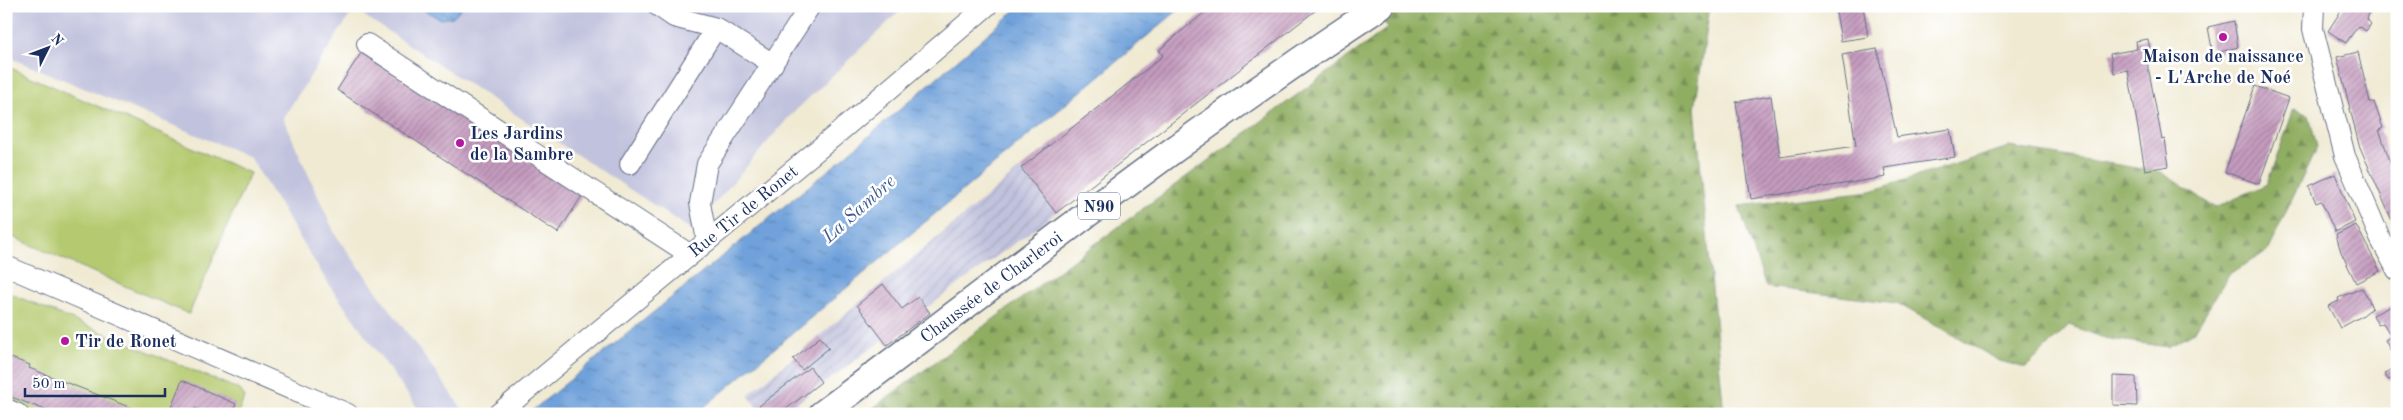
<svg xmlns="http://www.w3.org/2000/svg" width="2403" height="420" viewBox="0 0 2403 420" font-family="'Old Standard TT',serif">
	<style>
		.industrial { fill: url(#industrial-furrows) }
		.railway { fill: #c1c2dd }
		.forest { fill: url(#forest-firs); stroke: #566e60 }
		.pitch { fill: #b5ca6f; stroke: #687c66 }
		.water { fill: url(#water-ripples); stroke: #45689c }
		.building { fill: url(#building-hatch) }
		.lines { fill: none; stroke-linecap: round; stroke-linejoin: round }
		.minor-casing { stroke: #667087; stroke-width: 22 }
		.major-casing { stroke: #667087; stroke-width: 29 }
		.minor { stroke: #fff; stroke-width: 20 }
		.major { stroke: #fff; stroke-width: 26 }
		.poi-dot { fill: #b5179e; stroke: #fff; stroke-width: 2 }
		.labels { text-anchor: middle; stroke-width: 5; stroke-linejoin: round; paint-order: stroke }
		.shield { fill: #fff; stroke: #5f6d8e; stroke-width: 1 }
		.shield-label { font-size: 16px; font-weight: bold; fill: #1b2f5e }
		.poi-label { font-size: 18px; font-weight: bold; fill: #1b2f5e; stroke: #fff; text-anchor: start }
		.street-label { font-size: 18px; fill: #1b2f5e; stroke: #fff }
		.water-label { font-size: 19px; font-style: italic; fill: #3d5d90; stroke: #fff }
	</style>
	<defs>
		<pattern id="industrial-furrows" width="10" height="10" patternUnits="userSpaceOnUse" patternTransform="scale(1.25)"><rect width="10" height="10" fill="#c1c2dd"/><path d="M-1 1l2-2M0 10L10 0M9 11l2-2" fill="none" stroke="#a5a7c0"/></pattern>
		<pattern id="forest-firs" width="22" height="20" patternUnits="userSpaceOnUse" patternTransform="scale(1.25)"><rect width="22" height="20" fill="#90ae62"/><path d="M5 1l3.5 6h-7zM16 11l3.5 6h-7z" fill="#758e54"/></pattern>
		<pattern id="water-ripples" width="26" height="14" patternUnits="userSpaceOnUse" patternTransform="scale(1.25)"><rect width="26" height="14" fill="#6fa1da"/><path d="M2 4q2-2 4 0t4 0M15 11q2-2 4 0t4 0" fill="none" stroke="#5a84b4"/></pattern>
		<pattern id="building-hatch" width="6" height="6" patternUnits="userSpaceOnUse" patternTransform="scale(1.25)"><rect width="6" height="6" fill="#c59bbe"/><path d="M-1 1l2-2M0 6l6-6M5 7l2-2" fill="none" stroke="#9f7f9e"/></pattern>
	</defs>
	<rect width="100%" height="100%" fill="#fff"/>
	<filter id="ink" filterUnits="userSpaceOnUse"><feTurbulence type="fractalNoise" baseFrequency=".02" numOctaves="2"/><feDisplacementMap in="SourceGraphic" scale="10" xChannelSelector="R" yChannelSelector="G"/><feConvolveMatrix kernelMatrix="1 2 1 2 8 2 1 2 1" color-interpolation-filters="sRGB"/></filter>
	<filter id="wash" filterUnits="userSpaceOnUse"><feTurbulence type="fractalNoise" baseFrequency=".0096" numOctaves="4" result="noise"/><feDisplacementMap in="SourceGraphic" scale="20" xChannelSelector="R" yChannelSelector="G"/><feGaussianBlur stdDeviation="1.12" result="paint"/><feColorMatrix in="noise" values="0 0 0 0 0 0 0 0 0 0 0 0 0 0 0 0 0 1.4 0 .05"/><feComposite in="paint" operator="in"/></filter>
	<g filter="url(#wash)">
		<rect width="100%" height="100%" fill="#f0ead3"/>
		<path class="industrial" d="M1212 6H1321L1056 213 782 414H761L748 395 1021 168 1162 57 1159 50Z"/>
		<path class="railway" d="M6 6H905L789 117 692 230 354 9 283 118 335 234 466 414H422L329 285 250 157 6 56Z"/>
		<g class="forest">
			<path d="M1361 6H1710L1695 108 1724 414H865L1389 27Z"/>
			<path d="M2294 109 2309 115 2317 147 2267 252 2229 274 2194 332 2168 347 2104 338 2069 325 2026 368 2000 361 1897 303 1766 287 1739 206 1871 191 2009 147 2161 172 2215 208 2267 184Z"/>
		</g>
		<g class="pitch">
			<path d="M6 66 250 173 189 314 6 234Z"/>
			<path d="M6 292 240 390 245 397 237 414H6Z"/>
		</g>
		<g class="water">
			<path d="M416 6H463L453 17 440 19Z"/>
			<path d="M1020 6H1183L696 414H528L841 160Z"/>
		</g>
		<g id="blocks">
			<g class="building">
				<path d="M1212 6H1321L1056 213 1021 168 1163 56 1159 50Z"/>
				<path d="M1835 6H1863L1868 37 1841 41Z"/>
				<path d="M2344 6H2372L2367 19 2371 24 2366 31 2358 26 2346 43 2328 31Z"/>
				<path d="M2234 21 2238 47 2213 54 2208 27Z"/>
				<path d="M2148 39 2152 60 2147 61 2162 140 2165 139 2169 166 2145 170 2128 70 2114 73 2110 54 2137 49 2136 41Z"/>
				<path d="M1877 49 1897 137 1950 129 1955 157 1884 168 1886 177 1751 199 1736 102 1771 96 1780 157 1856 146 1842 55Z"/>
				<path d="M2358 52 2370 102H2374L2383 128 2379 130 2381 135 2391 164 2394 163 2397 170V232L2359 145 2337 57Z"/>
				<path d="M361 53 582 196 558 233 337 90Z"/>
				<path d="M2255 86 2289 98 2259 184 2225 172Z"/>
				<path d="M2335 174 2355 222 2335 232 2321 201 2316 203 2309 186Z"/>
				<path d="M2356 225 2380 271 2356 283 2341 252 2336 235Z"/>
				<path d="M883 284 902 309 918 297 930 313 887 345 857 305Z"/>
				<path d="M2362 288 2370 301H2369L2372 308 2362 316 2340 328 2328 306 2339 301 2338 298Z"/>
				<path d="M2397 303V362L2385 340 2391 336 2383 323 2378 325 2373 315Z"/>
				<path d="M820 337 829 348 802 370 793 359Z"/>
				<path d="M6 356 30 365 29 368 147 414H56L6 395Z"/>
				<path d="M810 367 821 382 780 414H764L759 406Z"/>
				<path d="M2397 367V377L2388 380 2384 373Z"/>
				<path d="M2113 376 2136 377 2137 406 2113 405Z"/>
				<path d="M182 380 236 404 232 414H208L195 408 193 414H168Z"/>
			</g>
		</g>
	</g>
	<g filter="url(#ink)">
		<use href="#blocks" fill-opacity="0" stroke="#667087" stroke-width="1"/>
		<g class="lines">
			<defs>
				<g id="minor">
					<path d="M658 6 674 17 716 28 773 64"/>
					<path d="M2314 6 2313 29 2345 156 2380 238 2397 270"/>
					<path d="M367 44 689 254"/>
					<path d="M630 164 716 28"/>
					<path d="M707 241 700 203 707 164 810 6"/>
					<path d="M6 266 348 414"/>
					<path d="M6 409 18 414"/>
					<path d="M498 414 838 133 987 6"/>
				</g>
				<path id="major" d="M822 414C1007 276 1188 132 1381 6"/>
			</defs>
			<use href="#minor" class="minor-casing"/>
			<use href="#major" class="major-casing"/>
			<use href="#minor" class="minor"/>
			<use href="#major" class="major"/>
		</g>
	</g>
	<g class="poi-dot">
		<circle cx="2223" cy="37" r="5"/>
		<circle cx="460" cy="143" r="5"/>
		<circle cx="65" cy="341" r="5"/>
	</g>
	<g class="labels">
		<rect class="shield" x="1078" y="192.5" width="42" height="27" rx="4"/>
		<g class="shield-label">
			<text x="1099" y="212">N90</text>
		</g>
		<g class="poi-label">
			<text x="2223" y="62" text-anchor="middle">Maison de naissance<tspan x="2223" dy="21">- L'Arche de Noé</tspan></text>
			<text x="470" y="139">Les Jardins<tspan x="470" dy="21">de la Sambre</tspan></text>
			<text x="75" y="347">Tir de Ronet</text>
		</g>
		<g class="street-label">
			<text transform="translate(743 211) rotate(-39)" y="6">Rue Tir de Ronet</text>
			<text transform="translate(991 287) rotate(-37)" y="6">Chaussée de Charleroi</text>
		</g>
		<g class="water-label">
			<text transform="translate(858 208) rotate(-42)" y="7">La Sambre</text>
		</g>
	</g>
	<rect width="2403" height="420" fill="none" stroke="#fff" stroke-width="25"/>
	<g transform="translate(48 48) rotate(48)" stroke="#ffffff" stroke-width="4" paint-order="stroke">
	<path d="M0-4L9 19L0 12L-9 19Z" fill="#1b2f5e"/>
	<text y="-8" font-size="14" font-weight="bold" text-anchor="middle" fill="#1b2f5e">N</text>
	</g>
	<path d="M25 388v8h140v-8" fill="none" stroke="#1b2f5e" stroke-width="2.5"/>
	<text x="32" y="388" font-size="15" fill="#1b2f5e" stroke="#ffffff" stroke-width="4" paint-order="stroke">50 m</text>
</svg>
